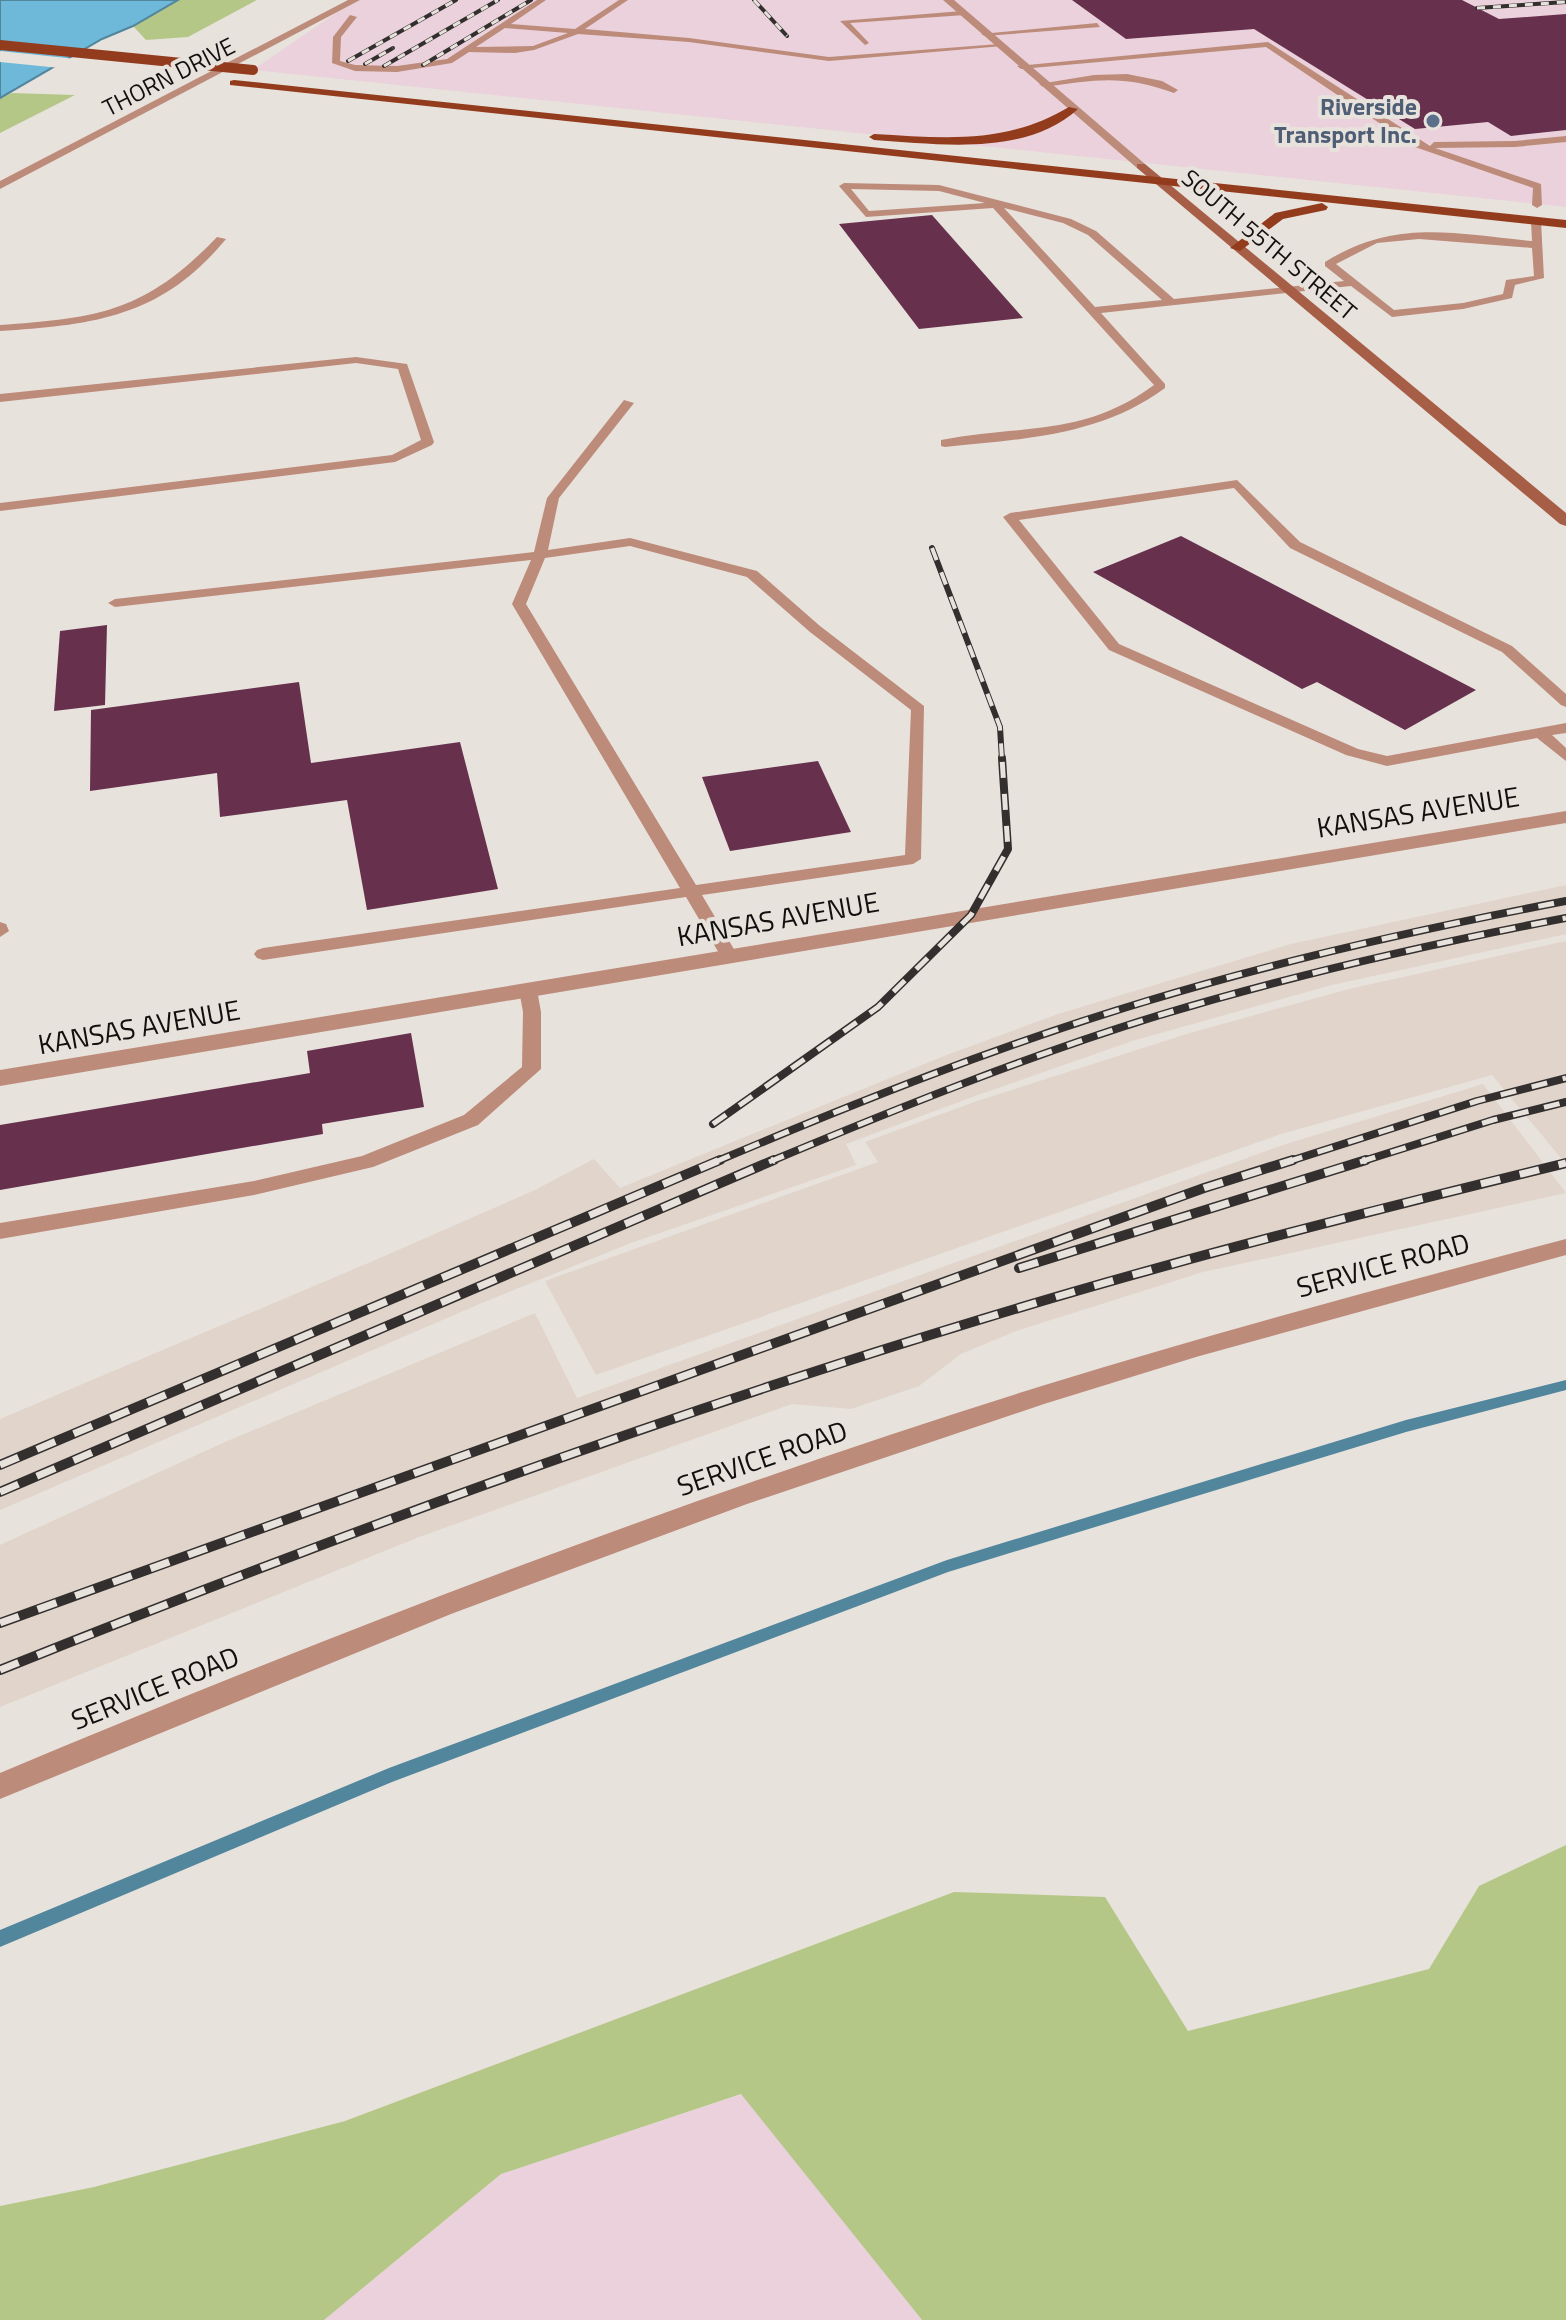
<svg xmlns="http://www.w3.org/2000/svg" width="1566" height="2320" viewBox="0 0 1566 2320" font-family="'Titillium Web',sans-serif">
	<style>
		.built { fill: #e1d4ca }
		.industrial { fill: #ead1db }
		.green { fill: #b5c787 }
		.water { fill: #6eb9d9; stroke: #52869c; stroke-width: 2 }
		.pier { fill: #e8e2dd }
		.lines { fill: none; stroke-linecap: round; stroke-linejoin: round }
		.stream { fill: #52869c; fill-rule: evenodd }
		.building { fill: #67314e }
		.lane { fill: #bd8b7a; fill-rule: evenodd }
		.street { fill: #bd8b7a; fill-rule: evenodd }
		.secondary { fill: #a65e46; fill-rule: evenodd }
		.primary { fill: #933c1d; fill-rule: evenodd }
		.rail-far3-casing { stroke: #322f2e; stroke-width: 4 }
		.rail-far2-casing { stroke: #322f2e; stroke-width: 6 }
		.rail-far1-casing { stroke: #322f2e; stroke-width: 8 }
		.rail-casing { stroke: #322f2e; stroke-width: 10 }
		.rail-far3 { stroke: #e8e2dd; stroke-width: 3; stroke-dasharray: 8; stroke-linecap: butt }
		.rail-far2 { stroke: #e8e2dd; stroke-width: 4; stroke-dasharray: 13; stroke-linecap: butt }
		.rail-far1 { stroke: #e8e2dd; stroke-width: 5; stroke-dasharray: 16; stroke-linecap: butt }
		.rail { stroke: #e8e2dd; stroke-width: 7; stroke-dasharray: 20; stroke-linecap: butt }
		.primary-bridge { stroke: #933c1d; stroke-width: 10 }
		.service-dot { fill: #5c6f8a; stroke: #e8e2dd; stroke-width: 3 }
		.labels { text-anchor: middle; stroke-width: 8; stroke-linejoin: round; paint-order: stroke }
		.far-street-label { font-size: 24px; fill: #12100f; stroke: #e8e2dd }
		.far-service-label { font-size: 24px; font-weight: bold; fill: #4e5e75; stroke: #e8e2dd; text-anchor: end }
		.street-label { font-size: 28px; fill: #12100f; stroke: #e8e2dd }
	</style>
	<rect width="100%" height="100%" fill="#e8e2dd"/>
	<g class="built">
		<path d="M1566 885V934L1332 985 1132 1041 975 1096 846 1144 856 1165 631 1243 489 1300 0 1510V1419L373 1261 535 1190 594 1159 620 1188 944 1056 1058 1014 1291 944Z"/>
		<path d="M1566 941V1164L1492 1075 1281 1134 596 1375 545 1281 878 1162 865 1142 977 1101 1190 1033 1349 989Z"/>
		<path d="M1483 1084 1566 1193 1203 1272 1016 1331 961 1354 919 1386 851 1409 792 1404 419 1537 0 1707V1545L225 1442 535 1313 577 1398 1286 1144Z"/>
	</g>
	<g class="industrial">
		<path d="M355 0H1566V207L253 70Z"/>
		<path d="M742 2094 922 2320H324L501 2174Z"/>
	</g>
	<g class="green">
		<path d="M178 0H257L188 37 146 40 133 26Z"/>
		<path d="M12 93 75 95 0 133V98Z"/>
		<path d="M1566 1845V2320H922L741 2094 501 2174 324 2320H0V2206L94 2187 345 2121 954 1892 1105 1897 1188 2031 1429 1969 1479 1886Z"/>
	</g>
	<path class="water" d="M0 0H178L133 26 102 39 0 98Z"/>
	<path class="pier" d="M0 51 76 59 60 68 0 62Z"/>
	<g class="lines">
		<path class="stream" d="M1566 1380V1390L1406 1432 948 1572 392 1782 0 1947V1930L389 1768 947 1560 1406 1420Z"/>
	</g>
	<g class="building">
		<path d="M1072 0H1462L1499 19 1566 14V130L1511 136 1488 122 1415 129 1254 29 1126 39Z"/>
		<path d="M932 215 1023 318 919 329 839 224Z"/>
		<path d="M1181 536 1476 690 1405 730 1317 682 1302 689 1093 572Z"/>
		<path d="M107 625 105 705 54 711 60 631Z"/>
		<path d="M299 682 311 763 460 742 498 889 367 910 347 800 220 817 217 773 90 791 91 710Z"/>
		<path d="M818 761 851 832 730 851 702 777Z"/>
		<path d="M411 1033 424 1107 322 1124 323 1134 0 1190V1125L310 1073 307 1051Z"/>
	</g>
	<g class="lines">
		<g class="lane">
			<path d="M537 0H546L511 24 575 29 619 0H628L585 29 689 38 829 57 999 44 1003 46 829 61 689 42 578 34 534 50 515 53 469 52 452 63 397 72 355 71 332 63 333 37 350 15 357 17 341 37 340 61 355 65 397 66 447 59ZM505 28 568 33 533 46 476 47Z"/>
			<path d="M962 11 965 15 850 23 869 43 865 45 840 21Z"/>
			<path d="M1097 23 1100 27 985 36 981 34Z"/>
			<path d="M1268 42 1430 146 1434 142 1515 141 1566 136V142L1515 147 1435 148 1541 184 1542 205 1537 208 1532 205 1533 188 1415 147 1266 47 1021 69 1017 66Z"/>
			<path d="M1127 74 1162 81 1178 90 1174 93C1121 74 1097 80 1043 87L1039 84 1094 75Z"/>
			<path d="M844 183 939 185 1071 219 1096 231 1174 299 1344 281 1325 266V262C1396 218 1454 234 1532 241L1531 221 1536 218 1541 221 1544 278 1515 285 1512 298 1463 309 1392 317 1351 286 1101 313 1165 384V388C1100 436 1023 439 945 447L941 446V440C1021 424 1082 438 1154 385L993 208 866 217 839 186ZM851 189 939 191 985 203 869 211ZM1004 208 1063 223 1088 235 1162 300 1095 307ZM1419 239 1532 248 1534 276 1506 280 1503 294 1463 303 1394 310 1336 264 1377 243Z"/>
			<path d="M217 237 226 239C162 317 94 325 0 331V325C99 318 145 312 217 237Z"/>
			<path d="M356 357 407 364 434 442 432 445 395 462 0 511V503L392 455 421 440 398 369 356 363 0 402V394Z"/>
			<path d="M624 400 634 403 559 498 548 550 630 538 757 571 820 626 924 706 921 859 913 864 702 895 738 956 729 962 723 960 686 897 263 960 257 958 254 954 257 950 263 948 680 888 512 604 531 560 115 607 108 603 115 599 534 552 547 498ZM630 546 747 577 810 632 911 710 905 855 696 885 526 604 545 558Z"/>
			<path d="M1237 480 1300 542 1512 646 1566 694V707L1561 705 1502 652 1290 548 1234 488 1019 520 1119 644 1358 749 1387 756 1566 723V733L1552 735 1566 748V761L1537 738 1387 766 1346 755 1109 650 1003 517 1010 513Z"/>
			<path d="M0 922 6 924 9 931 0 937Z"/>
			<path d="M528 984 537 990 541 1012V1069L478 1125 373 1167 254 1195 0 1239V1223L254 1181 362 1156 464 1115 522 1067 523 1012 519 990Z"/>
			<path d="M1566 1239V1255L1196 1357 1044 1404 747 1504 451 1614 0 1799V1773C343 1629 690 1496 1045 1385 1218 1332 1391 1285 1566 1239Z"/>
		</g>
		<g class="street">
			<path d="M348 0H360L0 189V181Z"/>
			<path d="M943 0H954L1145 164V168H1137Z"/>
			<path d="M1566 811V823L0 1086V1070Z"/>
		</g>
		<path class="secondary" d="M1137 164H1145L1566 513V526L1560 524 1137 168Z"/>
		<g class="primary">
			<path d="M234 80 1566 220V228L230 85V81Z"/>
			<path d="M1069 107 1078 109C1025 157 939 144 874 140L869 137 874 134C945 138 1005 145 1069 107Z"/>
			<path d="M1322 203 1328 207 1326 210 1283 219 1240 251 1230 248 1275 213Z"/>
		</g>
		<defs>
			<g id="rail-far3">
				<path d="M754 0 787 36"/>
				<path d="M1477 8 1566 2"/>
				<path d="M348 61 456 0"/>
				<path d="M365 64 393 48"/>
				<path d="M423 65 531 0"/>
				<path d="M384 66 498 0"/>
			</g>
			<path id="rail-far2" d="M932 548 1000 727 1002 760"/>
			<g id="rail-far1">
				<path d="M713 1124 878 1007 971 915 1008 849 1002 758"/>
				<path d="M715 1162C857 1102 1000 1045 1147 1001 1285 959 1425 928 1566 901"/>
				<path d="M769 1162C898 1108 1027 1056 1160 1015 1294 975 1429 944 1566 918"/>
				<path d="M1287 1162 1477 1101 1566 1078"/>
				<path d="M1360 1162 1493 1120 1566 1102"/>
			</g>
			<g id="rail">
				<path d="M1019 1268 1366 1160"/>
				<path d="M0 1465 720 1160"/>
				<path d="M0 1492 774 1160"/>
				<path d="M0 1623 1204 1188 1293 1160"/>
				<path d="M0 1670C323 1541 649 1420 982 1319 1175 1260 1370 1211 1566 1163"/>
			</g>
		</defs>
		<use href="#rail-far3" class="rail-far3-casing"/>
		<use href="#rail-far2" class="rail-far2-casing"/>
		<use href="#rail-far1" class="rail-far1-casing"/>
		<use href="#rail" class="rail-casing"/>
		<use href="#rail-far3" class="rail-far3"/>
		<use href="#rail-far2" class="rail-far2"/>
		<use href="#rail-far1" class="rail-far1"/>
		<use href="#rail" class="rail"/>
		<path class="primary-bridge" d="M0 45 253 70"/>
	</g>
	<circle class="service-dot" cx="1433" cy="121" r="8"/>
	<g class="labels">
		<g class="far-street-label">
			<text transform="translate(169 77) rotate(-27)" y="8">THORN DRIVE</text>
			<text transform="translate(1269 245) rotate(40)" y="8">SOUTH 55TH STREET</text>
		</g>
		<g class="far-service-label">
			<text x="1417" y="115">Riverside<tspan x="1417" dy="28">Transport Inc.</tspan></text>
		</g>
		<g class="street-label">
			<text transform="translate(1418 812) rotate(-9)" y="10">KANSAS AVENUE</text>
			<text transform="translate(778 919) rotate(-10)" y="10">KANSAS AVENUE</text>
			<text transform="translate(139 1027) rotate(-10)" y="10">KANSAS AVENUE</text>
			<text transform="translate(1383 1265) rotate(-15)" y="10">SERVICE ROAD</text>
			<text transform="translate(762 1458) rotate(-19)" y="10">SERVICE ROAD</text>
			<text transform="translate(155 1688) rotate(-22)" y="10">SERVICE ROAD</text>
		</g>
	</g>
</svg>
